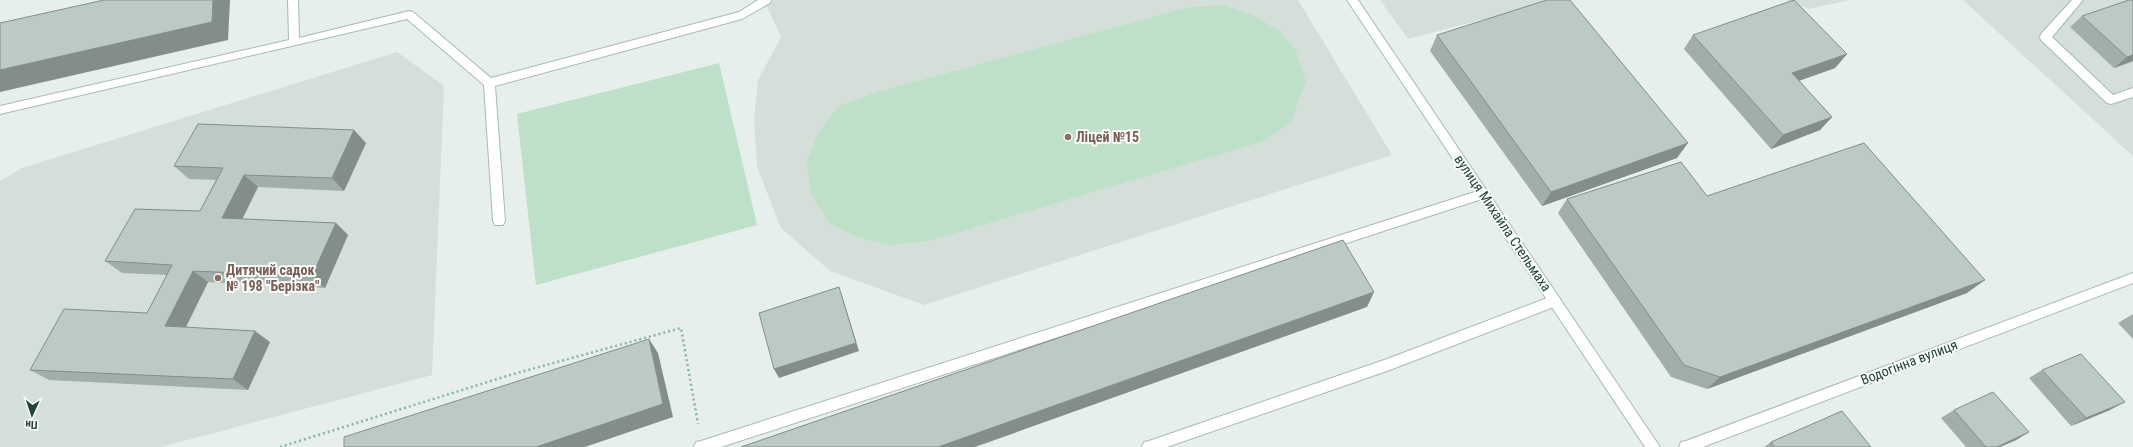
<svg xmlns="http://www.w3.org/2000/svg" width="2133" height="447" viewBox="0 0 2133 447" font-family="'Roboto Condensed',sans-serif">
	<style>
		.built { fill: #d4dfda }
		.green { fill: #bfe0c8 }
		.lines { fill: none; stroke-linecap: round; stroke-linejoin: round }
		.service-casing { stroke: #a8b8b2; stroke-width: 2 }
		.minor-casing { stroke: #a8b8b2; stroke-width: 2 }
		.path { stroke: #86b3a5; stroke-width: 2.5; stroke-dasharray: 2 3; stroke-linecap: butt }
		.service { fill: #fff; fill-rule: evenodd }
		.minor { fill: #fff; fill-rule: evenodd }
		.wall { fill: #a1aea9 }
		.shaded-wall { fill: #838d89 }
		.building { fill: #bbcac4; stroke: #838d89 }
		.education-dot { fill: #8d6e63; stroke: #f7fbf9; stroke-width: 1.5 }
		.labels { text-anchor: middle; stroke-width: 4; stroke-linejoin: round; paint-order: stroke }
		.education-label { font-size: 14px; font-weight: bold; fill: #785e54; stroke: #f7fbf9; text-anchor: start }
		.street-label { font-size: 14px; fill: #24423a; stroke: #f7fbf9 }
	</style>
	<rect width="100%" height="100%" fill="#e6efeb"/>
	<g class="built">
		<path d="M764 0H1298L1392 155 924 305 830 271 781 228 757 167 754 119 758 80 781 37Z"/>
		<path d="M1380 0H1558L1408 39Z"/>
		<path d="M1785 0H1850L1809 9Z"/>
		<path d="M1963 0H2133V156Z"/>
		<path d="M397 52 444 86 432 375 161 447H0V181L22 168Z"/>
	</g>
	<g class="green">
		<path d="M1225 5 1254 16 1280 31 1296 51 1306 81 1291 121 1264 141 929 241 890 245 857 237 829 223 811 193 807 161 819 132 839 106 877 92 1190 7Z"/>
		<path d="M719 63 757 225 536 285 517 114Z"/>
	</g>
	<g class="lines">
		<defs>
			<g id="service">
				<path d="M288 0H298L299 38 409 11 413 12 491 78 739 12 758 0H771L770 3 742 19 495 86 505 221 503 225H495L493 221 484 85 407 19 0 114V106L289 40Z"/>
				<path d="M2072 0H2083L2052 37 2113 95 2133 88V97L2111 104 2107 103 2041 40 2040 37 2041 34Z"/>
				<path d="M1484 189 1488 191 1490 194 1488 197 721 447H694L696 442 701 441Z"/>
				<path d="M1555 295 1559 297 1561 301 1559 305 1387 371 1167 447H1142L1144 442 1149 441 1387 359Z"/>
			</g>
			<g id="minor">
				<path d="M1347 0H1358L1660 447H1645Z"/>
				<path d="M2133 273V283L1703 447H1679L1681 442 1686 441Z"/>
			</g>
		</defs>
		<use href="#service" class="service-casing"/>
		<use href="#minor" class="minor-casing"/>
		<path class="path" d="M280 447 510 375 681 328 698 424"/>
		<use href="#service" class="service"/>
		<use href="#minor" class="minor"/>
	</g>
	<g class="wall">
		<path d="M2133 0V61L2114 68 2070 27 2082 16Z"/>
		<path d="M1437 35 1677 158 1542 206 1430 51Z"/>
		<path d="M1693 35 1847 54 1835 68 1799 81 1832 117 1820 130 1771 149 1684 49Z"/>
		<path d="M366 143 344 191 258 187 242 219 336 223 348 235 325 288 208 282 186 327 270 342 248 390 49 380 30 370 147 313 167 275 122 273 105 261 200 211 216 180 189 179 174 166Z"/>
		<path d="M1707 196 1967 293 1707 389 1671 377 1558 213 1567 199Z"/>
		<path d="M2133 314V339L2118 323Z"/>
		<path d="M2042 370 2110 410 2071 426 2029 378Z"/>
		<path d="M1954 410 2029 432 2016 440 2000 447H1966L1941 418Z"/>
		<path d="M1771 442 1871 447H1764Z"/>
	</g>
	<g class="shaded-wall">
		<path d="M213 0H230L228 40 0 92V70Z"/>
		<path d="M1847 54 1835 68 1781 87 1792 73Z"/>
		<path d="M2133 55V61L2114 68 2127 57Z"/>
		<path d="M1832 117 1820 130 1771 149 1783 135Z"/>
		<path d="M354 130 366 143 344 191 332 178Z"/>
		<path d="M1688 143 1677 158 1542 206 1551 192Z"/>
		<path d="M244 175 258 187 237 230 222 218Z"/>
		<path d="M336 223 348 235 325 288 312 276Z"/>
		<path d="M193 271 208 282 181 337 165 326Z"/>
		<path d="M1985 280 1967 293 1707 389 1720 377Z"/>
		<path d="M1374 292 1367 307 975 447H938Z"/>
		<path d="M842 296 859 351 779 378 774 369Z"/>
		<path d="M255 331 270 342 248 390 233 379Z"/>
		<path d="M649 339 658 353 673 417 585 447H536Z"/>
		<path d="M2125 402 2110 410 2071 426 2086 418Z"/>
		<path d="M2029 432 2016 440 2000 447H1997Z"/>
	</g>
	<g class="building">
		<path d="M104 0H213L212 22 0 70V23Z"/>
		<path d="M1547 0H1570L1688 143 1551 192 1437 35Z"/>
		<path d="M1794 0 1847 54 1792 73 1832 117 1783 135 1693 35Z"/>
		<path d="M2129 0H2133V55L2127 57 2082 16Z"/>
		<path d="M198 124 354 130 332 178 244 175 222 218 336 223 312 276 193 271 165 326 255 331 233 379 30 370 64 309 147 313 172 265 105 261 135 209 200 211 223 168 174 166Z"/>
		<path d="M1864 143 1985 280 1720 377 1684 365 1567 199 1681 162 1707 196Z"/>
		<path d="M1343 240 1374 292 938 447H741Z"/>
		<path d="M839 287 856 343 774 369 759 313Z"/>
		<path d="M649 339 663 404 536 447H344V437Z"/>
		<path d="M2081 354 2125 402 2086 418 2042 370Z"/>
		<path d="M1993 392 2029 432 1997 447H1986L1954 410Z"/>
		<path d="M1842 411 1871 447H1775L1771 442Z"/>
	</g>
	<g class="education-dot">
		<circle cx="1068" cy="137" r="4"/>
		<circle cx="218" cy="278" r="4"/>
	</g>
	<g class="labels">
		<g class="education-label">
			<text x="1076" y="142">Ліцей №15</text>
			<text x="226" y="275">Дитячий садок<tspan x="226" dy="16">№ 198 "Берізка"</tspan></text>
		</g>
		<g class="street-label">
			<text transform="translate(1503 223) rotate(56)" y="5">вулиця Михайла Стельмаха</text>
			<text transform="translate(1909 362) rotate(-21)" y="5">Водогінна вулиця</text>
		</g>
	</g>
	<g transform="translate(32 415) rotate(183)" stroke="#f7fbf9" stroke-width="3" paint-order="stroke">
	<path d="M0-3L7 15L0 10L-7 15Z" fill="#24423a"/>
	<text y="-6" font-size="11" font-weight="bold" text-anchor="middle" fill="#24423a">Пн</text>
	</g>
</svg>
